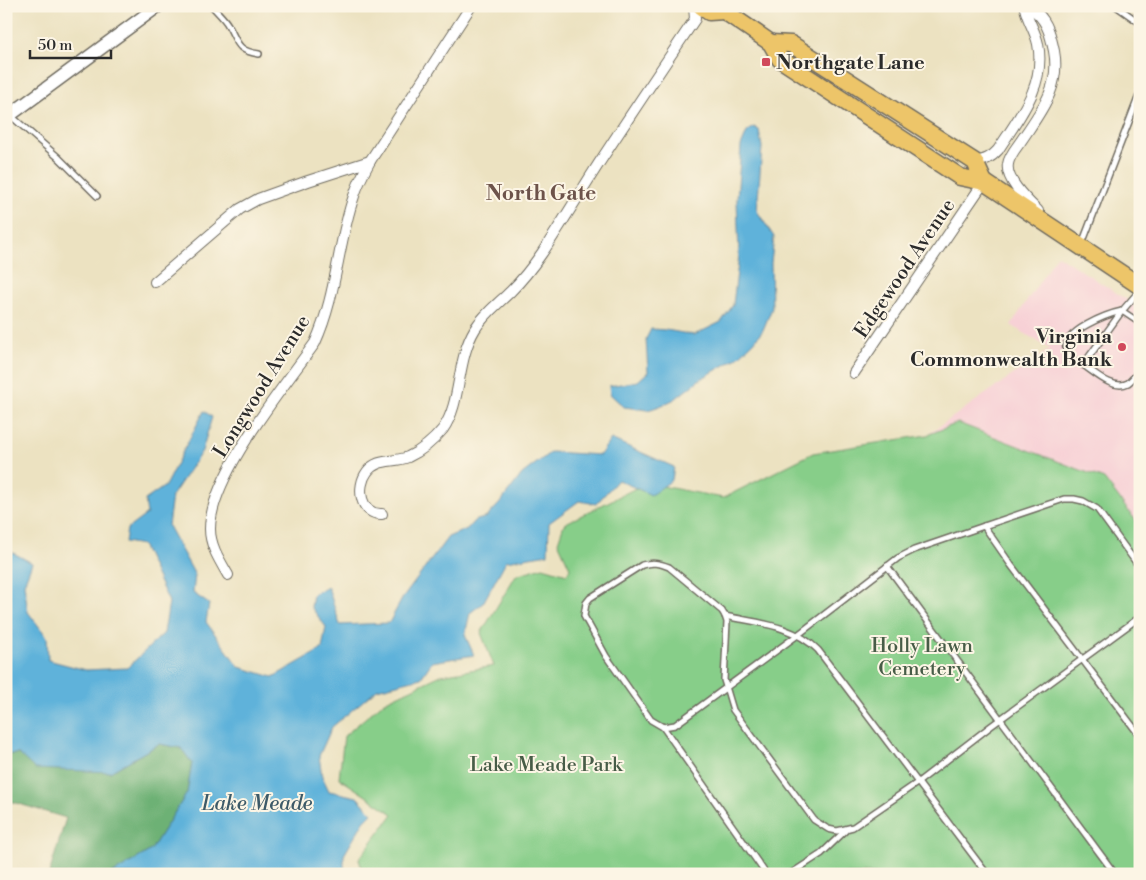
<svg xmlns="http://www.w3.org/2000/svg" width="1146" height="880" viewBox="0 0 1146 880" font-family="'Libre Bodoni',serif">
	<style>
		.built { fill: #f7cfd5 }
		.green { fill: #87ce89; stroke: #597c5a }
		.forest { fill: #6db175; stroke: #4c6e50 }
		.water { fill: #5eb2da; stroke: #446e82 }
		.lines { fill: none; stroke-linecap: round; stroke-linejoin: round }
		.service-casing { stroke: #6f6b60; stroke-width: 8 }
		.minor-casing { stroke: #6f6b60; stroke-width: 12 }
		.tertiary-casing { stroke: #6f6b60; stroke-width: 15 }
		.primary-casing { stroke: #6f6b60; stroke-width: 19 }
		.service { stroke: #fff; stroke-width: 5 }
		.minor { stroke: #fff; stroke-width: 10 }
		.tertiary { stroke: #fff; stroke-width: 12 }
		.primary { stroke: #edc569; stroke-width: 16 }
		.poi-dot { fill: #d1495b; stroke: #fcf5e5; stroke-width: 2 }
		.labels { text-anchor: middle; stroke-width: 4; stroke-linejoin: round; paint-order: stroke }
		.poi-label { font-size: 20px; font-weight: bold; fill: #2b2b2b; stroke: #fcf5e5; text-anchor: start }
		.street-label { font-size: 20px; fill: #2b2b2b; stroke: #fcf5e5 }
		.park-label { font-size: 20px; fill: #475c47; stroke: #fcf5e5 }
		.neighbourhood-label { font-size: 21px; font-weight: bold; fill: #6d534a; stroke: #fcf5e5 }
		.water-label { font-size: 21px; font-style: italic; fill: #3d5a68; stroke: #fcf5e5 }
	</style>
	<rect width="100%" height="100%" fill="#fcf5e5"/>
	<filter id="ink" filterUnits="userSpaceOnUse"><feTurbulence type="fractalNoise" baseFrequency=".02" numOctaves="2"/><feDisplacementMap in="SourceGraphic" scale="10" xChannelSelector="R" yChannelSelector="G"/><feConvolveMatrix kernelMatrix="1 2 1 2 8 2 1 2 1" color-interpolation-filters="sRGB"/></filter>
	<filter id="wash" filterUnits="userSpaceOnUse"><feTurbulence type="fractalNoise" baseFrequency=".0096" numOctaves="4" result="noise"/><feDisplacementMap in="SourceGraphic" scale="20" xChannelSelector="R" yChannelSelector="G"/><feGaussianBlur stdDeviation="1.12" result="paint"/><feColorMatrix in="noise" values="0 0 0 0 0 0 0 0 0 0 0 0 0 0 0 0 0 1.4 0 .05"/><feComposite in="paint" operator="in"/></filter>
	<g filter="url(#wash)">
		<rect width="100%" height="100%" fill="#ece2c1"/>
		<path class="built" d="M1057 255 1140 308V526L1104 479 958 423 927 435 1050 349 1011 325Z"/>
		<path class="green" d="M958 423 1104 479 1140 526V874H363L359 859 393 814 339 778 344 736 384 702 441 675 494 666 481 633 516 575 543 567 567 574 570 568 558 542 564 524 646 483 723 498 813 453 927 435Z"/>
		<path class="forest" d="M159 744 181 748 192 763 187 793 151 850 112 874H49L66 818 6 800V754H19L110 772Z"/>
		<g class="water">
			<path d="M754 127 759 130 762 147 757 211 774 237 771 263 772 308 763 330 754 342 737 358 699 380 675 399 660 406 648 410 624 407 610 394 609 386 638 381 648 372 646 339 651 329 666 330 694 335 721 322 733 305 739 255 737 200 741 146 747 132Z"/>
			<path d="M204 411 212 417 202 451 172 496 168 526 195 575 193 593 209 604 206 622 239 667 273 677 322 649 326 627 311 607 313 594 328 587 340 625 389 623 402 599 448 537 467 529 474 521 487 517 500 503 522 474 551 452 600 455 611 439 674 467 672 480 651 495 618 480 596 504 579 501 549 523 548 554 506 561 483 603 470 613 465 635 474 655 432 662 421 678 377 689 332 727 319 756 322 776 329 791 357 797 372 813 364 821 344 855V874H112L151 850 187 793 192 763 181 748 159 744 110 772 35 769 19 754H6V549L32 563 24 584 28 612 47 637 48 660 86 670 127 668 164 633 169 602 142 545 125 542 127 529 147 514 145 500 165 486Z"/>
		</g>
	</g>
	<g filter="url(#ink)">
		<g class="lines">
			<defs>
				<g id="service">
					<path d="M212 6C217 12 224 18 228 25 238 42 236 51 259 54"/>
					<path d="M1116 6 1140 23"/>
					<path d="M10 115 59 158 97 196"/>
					<path d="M1082 244 1140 93"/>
					<path d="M1140 290 1122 311 1083 365C1094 372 1113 391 1128 383 1132 380 1136 374 1140 371"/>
					<path d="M1083 365C1077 361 1067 358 1066 350 1062 331 1108 314 1122 311L1140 323"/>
					<path d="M984 526 1011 565 1140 736"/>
					<path d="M887 566 1115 874"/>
					<path d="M1140 568 1097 509 1083 501 1074 499H1064L984 526 914 550 898 558 799 634 675 725 663 727 651 720 606 656 584 616 586 603 590 598 642 565C652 562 659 563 669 567L722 611 725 616 727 622 724 680 733 710 814 820 828 829 837 831 853 827 917 783 991 726 1140 617"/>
					<path d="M725 616C758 623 793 625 818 650L987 874"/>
					<path d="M663 727 766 874"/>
					<path d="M790 874 821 854 846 830"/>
				</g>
				<g id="minor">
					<path d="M1024 6C1028 9 1033 10 1037 13 1048 23 1051 37 1054 51 1061 88 1040 112 1021 141 1016 148 1009 156 1008 164 1005 180 1028 201 1038 211"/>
					<path d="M975 162C985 160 991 158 998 150 1019 117 1046 86 1038 44 1035 30 1028 22 1025 8"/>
					<path d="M155 282 240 209 258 199 308 181 370 161"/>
					<path d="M854 373 984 182"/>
					<path d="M382 514C360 515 356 487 367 472 377 458 393 463 408 457 421 451 434 440 443 429 462 402 456 360 475 329 484 314 499 303 511 291 523 279 533 266 542 253 563 222 582 189 603 157 633 111 664 65 695 19L694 6"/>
					<path d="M228 575C220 561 210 546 210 529 210 476 283 388 315 343 337 295 337 245 354 196 358 183 364 172 370 161L471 6"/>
				</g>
				<path id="tertiary" d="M6 118 158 6"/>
				<g id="primary">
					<path d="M701 6 709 12 724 11"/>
					<path d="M722 6 724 11 771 43 780 59 960 177 984 182 1140 286"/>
					<path d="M771 43 791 44 975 162 984 182"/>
				</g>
			</defs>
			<use href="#service" class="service-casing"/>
			<use href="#minor" class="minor-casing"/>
			<use href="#tertiary" class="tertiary-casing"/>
			<use href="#primary" class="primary-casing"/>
			<use href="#service" class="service"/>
			<use href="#minor" class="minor"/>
			<use href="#tertiary" class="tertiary"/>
			<use href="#primary" class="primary"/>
		</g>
	</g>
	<g class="poi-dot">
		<rect x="761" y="57" width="10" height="10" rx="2.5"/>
		<circle cx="1122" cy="347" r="5"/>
	</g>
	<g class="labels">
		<g class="poi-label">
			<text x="776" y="69">Northgate Lane</text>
			<text x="1112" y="343" text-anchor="end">Virginia<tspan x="1112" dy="23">Commonwealth Bank</tspan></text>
		</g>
		<g class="street-label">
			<text transform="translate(904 268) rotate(-56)" y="7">Edgewood Avenue</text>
			<text transform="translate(261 386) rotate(-58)" y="7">Longwood Avenue</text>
		</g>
		<g class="park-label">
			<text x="922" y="652">Holly Lawn<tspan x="922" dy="23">Cemetery</tspan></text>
			<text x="546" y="771">Lake Meade Park</text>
		</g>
		<g class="neighbourhood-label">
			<text x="541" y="200">North Gate</text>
		</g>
		<g class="water-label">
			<text x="257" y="810">Lake Meade</text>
		</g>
	</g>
	<rect width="1146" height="880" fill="none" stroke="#fcf5e5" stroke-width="25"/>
	<path d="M30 50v8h81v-8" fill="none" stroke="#2b2b2b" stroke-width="2.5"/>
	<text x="38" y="50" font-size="15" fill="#2b2b2b" stroke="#fcf5e5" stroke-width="4" paint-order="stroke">50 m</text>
</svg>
